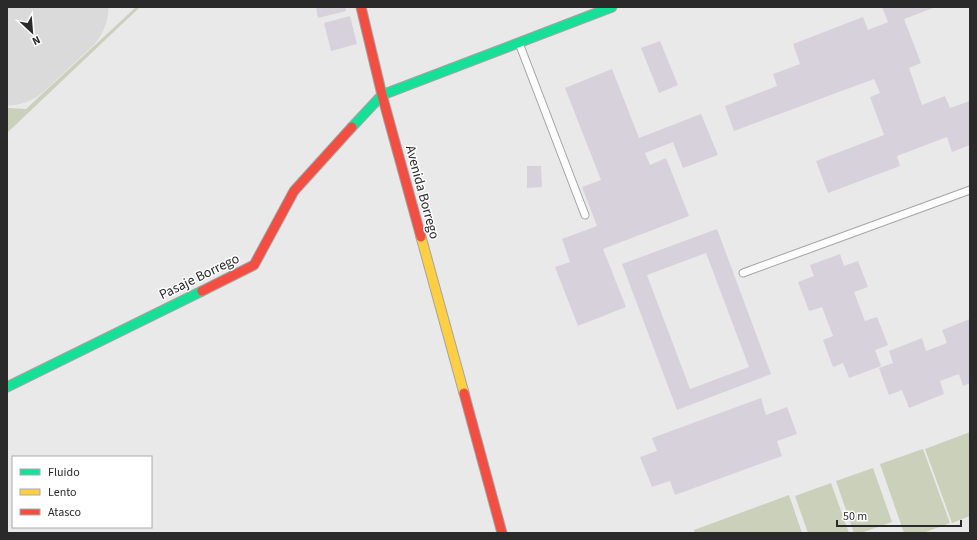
<svg xmlns="http://www.w3.org/2000/svg" width="977" height="540" viewBox="0 0 977 540" font-family="'Source Sans 3',sans-serif">
	<style>
		.green { fill: #cbd0ba }
		.lines { fill: none; stroke-linecap: round; stroke-linejoin: round }
		.runway { stroke: #dadada; stroke-width: 111 }
		.building { fill: #d7d1db; fill-rule: evenodd }
		.lane-casing { stroke: #a4a4a5; stroke-width: 9 }
		.fast-casing { stroke: #a4a4a5; stroke-width: 11 }
		.slow-casing { stroke: #a4a4a5; stroke-width: 11 }
		.jam-casing { stroke: #a4a4a5; stroke-width: 11 }
		.lane { stroke: #fcfcfc; stroke-width: 7 }
		.fast { stroke: #16e098; stroke-width: 9 }
		.slow { stroke: #ffcf43; stroke-width: 9 }
		.jam { stroke: #f24e42; stroke-width: 9 }
		.labels { text-anchor: middle; stroke-width: 3; stroke-linejoin: round; paint-order: stroke }
		.street-label { font-size: 14px; fill: #2a2a2b; stroke: #fff }
	</style>
	<rect width="100%" height="100%" fill="#e9e9ea"/>
	<g class="green">
		<path d="M136 7H140L8 132 7 131V108L26 109Z"/>
		<path d="M970 432V516L952 523 925 449Z"/>
		<path d="M923 449 950 523 923 533H904L880 464Z"/>
		<path d="M873 468 892 522 861 533H854L836 481Z"/>
		<path d="M831 483 849 533H808L795 496Z"/>
		<path d="M789 495 802 533H695L694 530Z"/>
	</g>
	<g class="lines">
		<path class="runway" d="M7 50 53 7"/>
	</g>
	<g class="building">
		<path d="M316 7H345L346 11 318 18Z"/>
		<path d="M882 7H936L904 19 921 63 909 68 922 105 945 96 950 108 970 101V145L952 152 947 137 897 156 900 166 828 193 816 161 884 135 870 97 880 93 874 79 734 131 725 106 777 86 773 74 800 64 793 44 863 17 868 30 888 22Z"/>
		<path d="M350 16 357 44 331 51 324 23Z"/>
		<path d="M660 41 678 85 659 93 641 48Z"/>
		<path d="M612 69 639 138 701 114 718 155 683 168 673 142 645 153 650 165 666 158 689 216 603 249 626 307 578 326 555 267 570 262 562 239 597 226 582 187 601 180 565 88Z"/>
		<path d="M527 166H541L542 187 527 188Z"/>
		<path d="M717 229 771 374 677 410 622 264ZM706 253 749 367 690 389 647 275Z"/>
		<path d="M840 254 844 266 858 261 868 287 854 292 865 321 877 317 888 345 875 350 881 366 849 378 843 363 833 367 823 340 833 336 822 307 809 311 798 282 814 276 810 265Z"/>
		<path d="M970 319V383L963 386 959 374 940 381 944 394 909 408 902 390 889 395 879 368 893 363 889 351 922 338 926 351 947 343 942 330Z"/>
		<path d="M761 398 766 415 787 407 797 434 777 441 782 456 675 495 670 481 652 487 640 457 657 451 652 438Z"/>
	</g>
	<g class="lines">
		<defs>
			<g id="lane">
				<path d="M519 43 585 215"/>
				<path d="M743 273 970 190"/>
			</g>
			<g id="fast">
				<path d="M352 127 382 95 612 7"/>
				<path d="M7 387 202 291"/>
			</g>
			<path id="slow" d="M421 237 464 393"/>
			<g id="jam">
				<path d="M361 7 382 95 421 237"/>
				<path d="M202 291 254 265 294 191 352 127"/>
				<path d="M464 393 502 533"/>
			</g>
		</defs>
		<use href="#lane" class="lane-casing"/>
		<use href="#fast" class="fast-casing"/>
		<use href="#slow" class="slow-casing"/>
		<use href="#jam" class="jam-casing"/>
		<use href="#lane" class="lane"/>
		<use href="#fast" class="fast"/>
		<use href="#slow" class="slow"/>
		<use href="#jam" class="jam"/>
	</g>
	<g class="labels">
		<g class="street-label">
			<text transform="translate(423 192) rotate(75)" y="5">Avenida Borrego</text>
			<text transform="translate(199 276) rotate(-26)" y="5">Pasaje Borrego</text>
		</g>
	</g>
	<rect width="977" height="540" fill="none" stroke="#2a2a2b" stroke-width="16"/>
	<rect x="12" y="456" width="140" height="72" fill="#ffffff" stroke="#aaaaaa"/>
	<rect x="20" y="469" width="20" height="6" fill="#16e098" stroke="#aaaaaa"/>
	<text x="48" y="476" font-size="12" fill="#2a2a2b">Fluido</text>
	<rect x="20" y="489" width="20" height="6" fill="#ffcf43" stroke="#aaaaaa"/>
	<text x="48" y="496" font-size="12" fill="#2a2a2b">Lento</text>
	<rect x="20" y="509" width="20" height="6" fill="#f24e42" stroke="#aaaaaa"/>
	<text x="48" y="516" font-size="12" fill="#2a2a2b">Atasco</text>
	<g transform="translate(32 32) rotate(154)" stroke="#ffffff" stroke-width="3" paint-order="stroke">
	<path d="M0-3L7 15L0 10L-7 15Z" fill="#2a2a2b"/>
	<text y="-6" font-size="11" font-weight="bold" text-anchor="middle" fill="#2a2a2b">N</text>
	</g>
	<path d="M837 520v6h124v-6" fill="none" stroke="#2a2a2b" stroke-width="2"/>
	<text x="843" y="520" font-size="12" fill="#2a2a2b" stroke="#ffffff" stroke-width="3" paint-order="stroke">50 m</text>
</svg>
